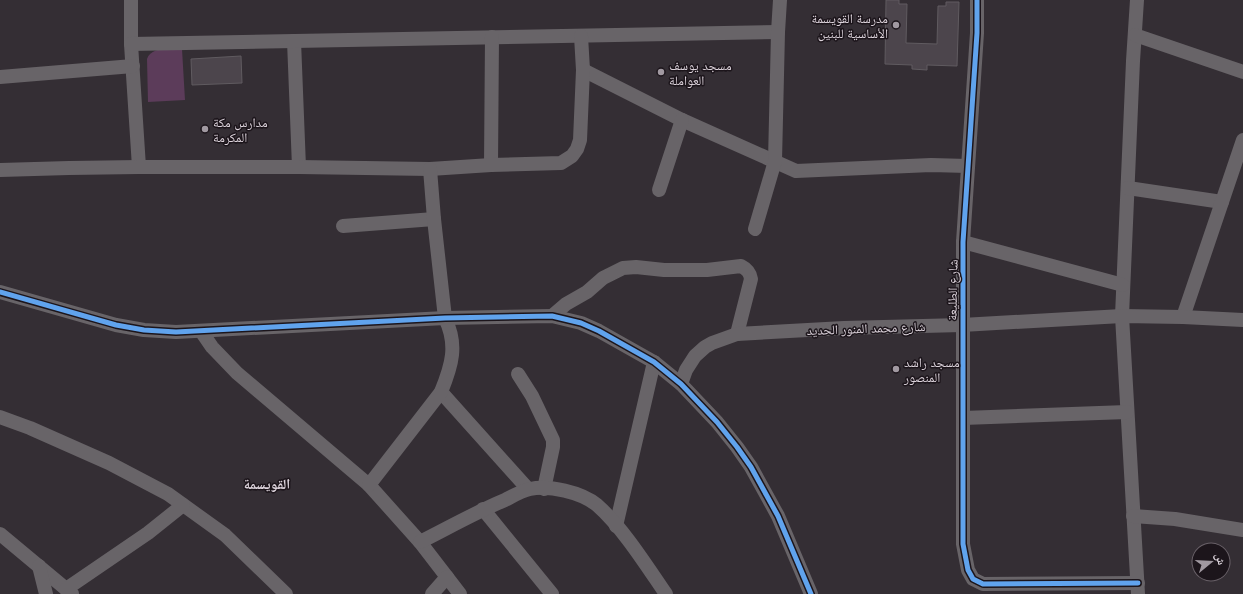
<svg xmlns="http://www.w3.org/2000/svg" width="1243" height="594" viewBox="0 0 1243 594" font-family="Quicksand,'Noto Naskh Arabic',sans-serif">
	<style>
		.grass { fill: #5c3c5a }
		.building { fill: #4c454c; stroke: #605b60 }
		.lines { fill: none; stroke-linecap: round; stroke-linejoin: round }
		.minor { stroke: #686468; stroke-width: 14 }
		.cycleway-casing { stroke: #1c151b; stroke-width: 8 }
		.cycleway { stroke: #60a3ed; stroke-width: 5 }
		.poi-dot { fill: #a199a1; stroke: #1c151b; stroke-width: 1.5 }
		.labels { text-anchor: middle; stroke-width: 3; stroke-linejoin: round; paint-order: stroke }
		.poi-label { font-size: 13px; fill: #dcd3db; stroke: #1c151b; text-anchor: start }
		.street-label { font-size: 13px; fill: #dcd3db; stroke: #1c151b }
		.neighbourhood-label { font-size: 14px; font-weight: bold; fill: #dcd3db; stroke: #1c151b }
	</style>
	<rect width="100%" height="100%" fill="#342e34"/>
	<path class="grass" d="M182 49 185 100 148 102 147 59C151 46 171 49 182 49Z"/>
	<g class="building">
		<path d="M886 0H899V4H907L906 43 937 44 938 6H946V2H959L957 66 927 65V70L912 69V65L885 64Z"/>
		<path d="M241 56 242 83 192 85 191 59Z"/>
	</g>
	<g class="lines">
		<g class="minor">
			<path d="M131 0V44L139 167"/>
			<path d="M977 0V33L963 242V544L968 570 973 579 983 584 1138 583"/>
			<path d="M1137 0 1133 61 1122 316 1138 594"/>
			<path d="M1135 35 1243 72"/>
			<path d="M294 41 299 167"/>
			<path d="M131 44 778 32"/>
			<path d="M583 70 682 120 796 171 931 165 968 166"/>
			<path d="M0 77 133 66"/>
			<path d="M491 165 492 37"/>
			<path d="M0 170 69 168 139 167H299L430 169 491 165 561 163 572 156 577 149 580 140 583 70 581 36"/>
			<path d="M1128 188 1222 202"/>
			<path d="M659 190 682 120"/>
			<path d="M343 226 434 219"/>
			<path d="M755 229 775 161 778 32 780 0"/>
			<path d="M963 242 1123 285"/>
			<path d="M0 292 116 325 144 330 176 332 445 318 552 316 581 323 599 331 654 362 681 384 717 422 737 447 751 467 778 516 811 594"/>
			<path d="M552 316 566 304 587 292 603 278 623 268 636 267 664 270H707L741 266C747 269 750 272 751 279L737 334"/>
			<path d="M1183 317 1243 140"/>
			<path d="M201 331 212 347 237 373 369 485 420 542 460 594"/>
			<path d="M518 374 532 396 553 440V447L544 489"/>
			<path d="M681 384 686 370 695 356 705 347 712 343 737 334 844 328 962 325 1122 316 1183 317 1243 320"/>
			<path d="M441 392 528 489"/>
			<path d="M0 417 30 428 109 463 168 494 225 535 286 594"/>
			<path d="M963 418 1127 412"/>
			<path d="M369 485 441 392C452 365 458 345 445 318L434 219 430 169"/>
			<path d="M483 509 552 594"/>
			<path d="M1133 516 1175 519 1243 530"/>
			<path d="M616 526 654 362"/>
			<path d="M0 534 72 594"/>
			<path d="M420 542C448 528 476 512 505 500 513 496 521 491 530 489 549 485 581 492 597 505 623 528 646 565 666 594"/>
			<path d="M39 566 46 594"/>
			<path d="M66 589 148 533 183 505"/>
			<path d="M432 594 447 577"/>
		</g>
		<defs>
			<g id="cycleway">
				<path d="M977 0V33L963 242V544L968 570 973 579 983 584 1138 583"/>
				<path d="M0 292 116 325 144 330 176 332 445 318 552 316 581 323 599 331 654 362 681 384 717 422 737 447 751 467 778 516 811 594"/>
			</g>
		</defs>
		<use href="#cycleway" class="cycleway-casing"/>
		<use href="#cycleway" class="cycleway"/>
	</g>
	<g class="poi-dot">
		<circle cx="896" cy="25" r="4"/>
		<circle cx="661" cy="72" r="4"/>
		<circle cx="205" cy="129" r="4"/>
		<circle cx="896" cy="369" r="4"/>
	</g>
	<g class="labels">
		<g class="poi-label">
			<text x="888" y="23" text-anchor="end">مدرسة القويسمة<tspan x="888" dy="15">الأساسية للبنين</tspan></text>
			<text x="669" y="70">مسجد يوسف<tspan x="669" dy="15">العواملة</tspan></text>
			<text x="213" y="127">مدارس مكة<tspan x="213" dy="15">المكرمة</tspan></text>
			<text x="904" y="367">مسجد راشد<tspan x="904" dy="15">المنصور</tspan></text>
		</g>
		<g class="street-label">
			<text transform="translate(952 290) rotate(-89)" y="5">شارع الطليعة</text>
			<text transform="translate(866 328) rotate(-2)" y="5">شارع محمد المنور الحديد</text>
		</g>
		<g class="neighbourhood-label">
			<text x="267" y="489">القويسمة</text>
		</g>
	</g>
	<g transform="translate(1211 562) rotate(72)"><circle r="19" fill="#1c151b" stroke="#696168"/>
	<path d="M0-3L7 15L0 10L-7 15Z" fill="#a199a1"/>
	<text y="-6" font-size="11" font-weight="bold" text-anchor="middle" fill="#dcd3db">ش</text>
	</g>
</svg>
